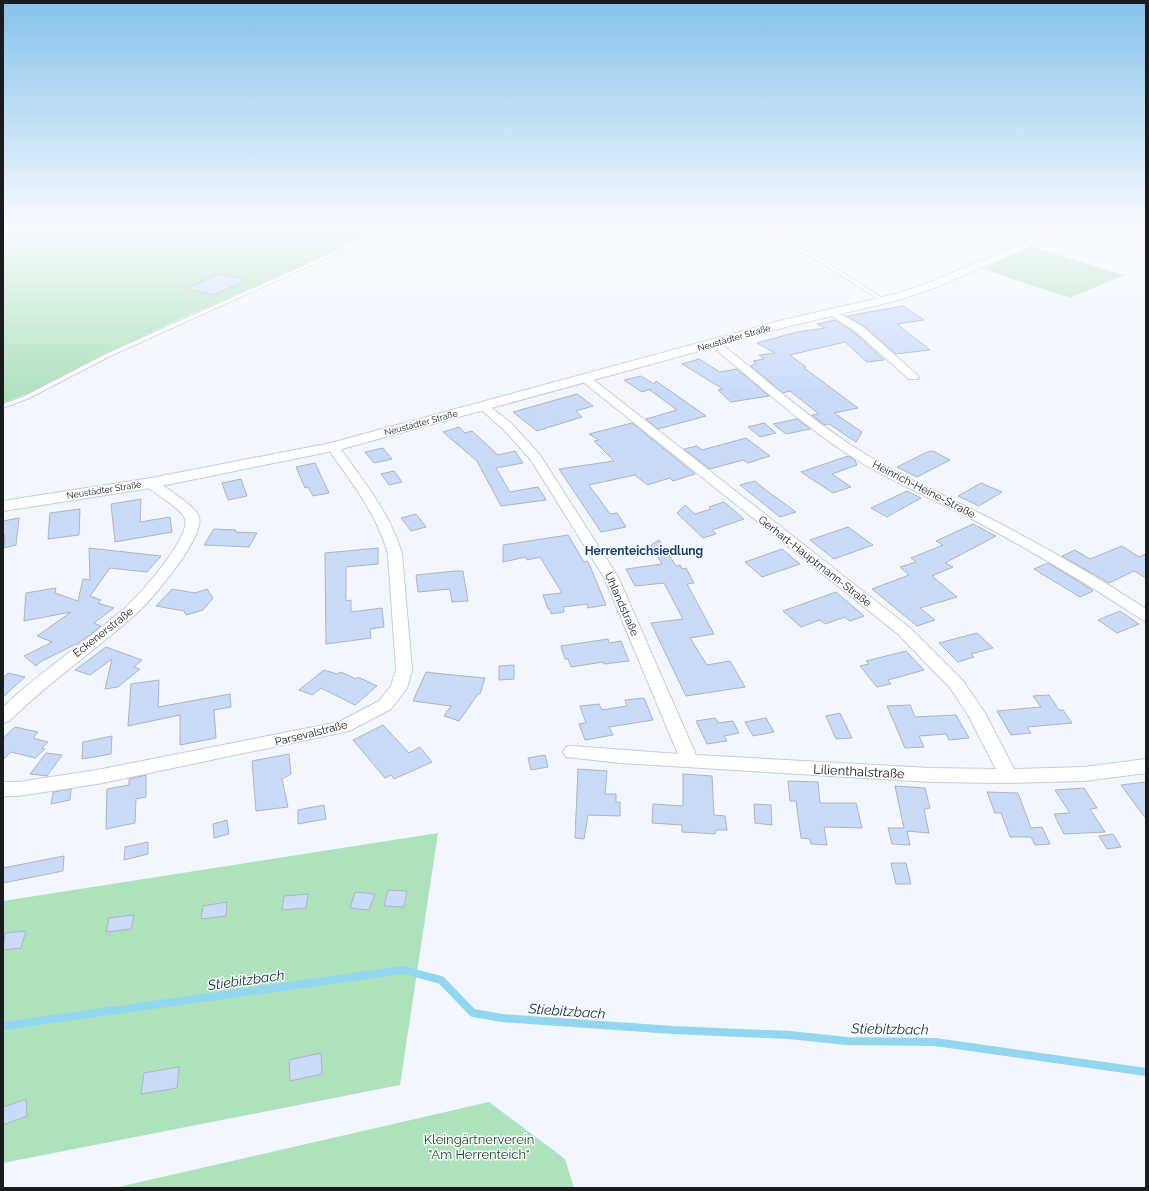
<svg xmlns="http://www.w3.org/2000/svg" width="1149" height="1191" viewBox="0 0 1149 1191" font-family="Raleway,sans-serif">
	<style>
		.green { fill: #aee2bd }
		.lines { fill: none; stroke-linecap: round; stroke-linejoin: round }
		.stream { stroke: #92d6ef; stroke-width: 8 }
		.building { fill: #cadbfa; stroke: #afb4bc }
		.service-casing { stroke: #c8cdd5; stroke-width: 2 }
		.minor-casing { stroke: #c8cdd5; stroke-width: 2 }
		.tertiary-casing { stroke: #c8cdd5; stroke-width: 2 }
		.service { fill: #fff; fill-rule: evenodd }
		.minor { fill: #fff; fill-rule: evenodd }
		.tertiary { fill: #fff; fill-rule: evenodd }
		.labels { text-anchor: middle; stroke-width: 3; stroke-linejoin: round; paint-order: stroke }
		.far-street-label { font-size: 9px; fill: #191b1e; stroke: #fff }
		.street-label { font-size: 11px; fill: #191b1e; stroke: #fff }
		.neighbourhood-label { font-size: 12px; font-weight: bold; fill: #143e71; stroke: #fff }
		.near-street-label { font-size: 13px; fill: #191b1e; stroke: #fff }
		.near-park-label { font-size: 13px; fill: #0e4c29; stroke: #fff }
		.near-water-label { font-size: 14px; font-style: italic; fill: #0d2e39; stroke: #fff }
	</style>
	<rect width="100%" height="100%" fill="#f1f6ff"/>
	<g class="green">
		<path d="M3 229H373L380 231 169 324 36 390 3 403Z"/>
		<path d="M1030 247 1039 249 1124 275 1070 298 983 269Z"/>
		<path d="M438 833 400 1085 3 1163V901Z"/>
		<path d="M489 1102 565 1159 574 1188H114Z"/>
	</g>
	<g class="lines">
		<path class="stream" d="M3 1026 403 970 441 980 473 1013 502 1018 673 1030 789 1035 847 1041 935 1042 1146 1072"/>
	</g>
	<g class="building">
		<path d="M220 274 246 280 214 295 187 288Z"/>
		<path d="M903 306 924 320 897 324 930 350 896 354 864 326 847 316Z"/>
		<path d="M835 320 854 332 884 360 867 362 845 342 790 355 806 367H803L858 408 834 413 862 432 856 442 829 424 825 425 812 415 819 414 790 391 783 393 751 366 756 363 753 361 764 359 759 355 775 353 757 343 797 332 825 328 817 324Z"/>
		<path d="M699 359 720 372 737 369 769 396 731 402 718 390 723 389 682 364Z"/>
		<path d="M641 376 654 384 656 381 706 416 658 429 646 419 677 410 650 390 651 389 642 392 624 380Z"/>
		<path d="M577 394 593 406 576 411 582 417 537 431 513 412Z"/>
		<path d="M797 419 810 429 786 434 773 424Z"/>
		<path d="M632 423 695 474 673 481 670 478 647 485 635 475 589 485 610 514 617 513 626 527 601 532 559 469 614 461 594 441 599 440 589 434Z"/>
		<path d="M764 423 776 433 760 437 748 427Z"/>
		<path d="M459 427 465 433 472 431 498 455 515 451 523 463 496 468 510 492 538 487 546 500 501 506 477 461 443 432Z"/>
		<path d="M746 438 770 456 748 463 743 460 710 469 684 449 697 446 702 450Z"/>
		<path d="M383 448 392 459 374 463 365 452Z"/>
		<path d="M933 451 950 460 917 477 897 467 927 452Z"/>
		<path d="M848 456 855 460 857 465 832 474 851 487 833 493 801 472Z"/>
		<path d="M315 463 329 493 313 496 308 487 305 488 296 467Z"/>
		<path d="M394 471 402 482 389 485 381 474Z"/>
		<path d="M241 479 247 496 228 500 222 483Z"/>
		<path d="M755 481 763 488 796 512 780 517 740 485Z"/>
		<path d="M981 483 1002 492 979 506 958 496Z"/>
		<path d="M907 491 921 498 887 517 871 508Z"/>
		<path d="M141 499 140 522 170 517 172 532 115 542 111 504Z"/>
		<path d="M724 502 744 519 712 530 716 534 703 538 677 513 685 505 695 514 711 509 709 507Z"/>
		<path d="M80 509 79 535 48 539 50 513Z"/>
		<path d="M416 514 426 527 411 531 401 518Z"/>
		<path d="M19 518 16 545 4 548 5 535H3V521Z"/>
		<path d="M973 524 996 536 945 563 953 567 932 576 957 597 920 608 935 620 917 626 872 589 909 575 900 567 916 562 911 558 943 545 936 541Z"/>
		<path d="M848 527 873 545 834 559 810 540Z"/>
		<path d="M214 529 236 530 235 532 257 533 249 547 204 545Z"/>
		<path d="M568 535 584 562 587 561 590 566 606 605 588 608 587 604 563 607 564 612 551 614 550 609H548L543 595 562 593 540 557 527 560 526 557 503 562V545Z"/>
		<path d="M659 540 676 566 680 565 682 569 686 568 694 583 687 584 714 634 690 638 707 665 730 661 745 687 686 696 651 623 683 619 664 583 635 586 626 569 662 564 651 545Z"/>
		<path d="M1122 546 1139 557 1146 554V578L1134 571 1109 583 1062 556 1075 550 1090 559Z"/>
		<path d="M89 548 161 556 147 572 110 568 90 596 101 600 98 603 114 608 94 623 101 626 80 642 40 662 36 666 24 656 52 642 37 636 71 612 24 621 26 593 56 588 55 593 78 601 83 579 90 580Z"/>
		<path d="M378 548V564L346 567V601L351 600V612L382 608 384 627 370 629 371 638 326 644 325 553Z"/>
		<path d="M782 549 800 564 762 577 745 562Z"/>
		<path d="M1048 563 1078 581 1093 591 1080 597 1034 569Z"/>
		<path d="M456 571H463L468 601 452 602 450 589 418 592 416 575Z"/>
		<path d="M172 589 195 593 207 589 213 598 203 610 186 615 184 611 156 606Z"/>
		<path d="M836 592 864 616 850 621 845 617 825 624 820 620 801 627 783 611Z"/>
		<path d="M1120 611 1139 624 1117 633 1098 620Z"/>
		<path d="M977 633 993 648 971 654 974 657 958 662 939 643Z"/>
		<path d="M608 639 609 643 621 641 629 661 604 664 603 662 571 667 568 659H565L561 646Z"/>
		<path d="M106 647 142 660 134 667 140 669 118 687 105 689 112 659 90 675 75 670Z"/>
		<path d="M906 651 924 670 888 680 891 684 877 687 860 666 869 664 866 661Z"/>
		<path d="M514 665V679L499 680V666Z"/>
		<path d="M324 670 337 674 341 672 356 679 358 677 377 686 355 705 321 688 312 695 299 690Z"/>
		<path d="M426 672 443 674 485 678 480 694H478L459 721 444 716 451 706 413 701Z"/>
		<path d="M8 673 25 677 3 697V678Z"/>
		<path d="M159 680 158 707 230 694 231 707 214 710 216 738 180 745V715L128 726 131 684Z"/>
		<path d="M1049 695 1059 710H1063L1072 723 1027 727 1031 733 1011 735 997 711 1041 707 1033 696Z"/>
		<path d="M644 698 653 720 609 727 613 735 585 740 579 724 586 723 580 706 599 704 602 710 627 706 625 700Z"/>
		<path d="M910 705 915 717 956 715 969 738 949 740 946 734 919 736 924 747 905 748 887 706Z"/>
		<path d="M840 713 852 738 836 739 826 716Z"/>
		<path d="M715 718 718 723 733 721 739 733 724 736 727 741 707 744 696 721Z"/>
		<path d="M766 718 774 732 753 736 745 722Z"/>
		<path d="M383 725 409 753 420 747 432 762 394 779 391 775 385 778 353 740Z"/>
		<path d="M15 727 38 732 33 738 48 742 42 748 45 749 35 758 11 752 3 760V738Z"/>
		<path d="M112 736 111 754 82 759 83 742Z"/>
		<path d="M46 753 62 755 47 776 30 774Z"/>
		<path d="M289 754 291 774 282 779 288 807 256 811 252 761Z"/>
		<path d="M545 755 548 767 531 770 528 758Z"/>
		<path d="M578 769 607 771 605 794H616V802H620V816L588 815 584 839 575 838Z"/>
		<path d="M683 774 712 776 714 815 725 816 727 830H716L715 834 700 833 682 832V825L652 823 653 804 683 806Z"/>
		<path d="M146 775V797L136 799 135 823 106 829 107 789 129 785V779Z"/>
		<path d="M788 781 818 782 820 803H856L862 828 824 827 827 845 811 844 810 839 801 838 796 801H790Z"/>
		<path d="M1146 782V819L1121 785Z"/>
		<path d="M895 786 925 788 930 808 924 809 929 833 907 831 910 845 892 844 888 828H904Z"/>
		<path d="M1084 788 1097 808 1090 809 1105 832 1064 834 1054 814 1070 813 1055 790Z"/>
		<path d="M71 789 70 800 51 804 53 792Z"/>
		<path d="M987 792 1018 793 1031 828 1042 827 1050 844 1035 845 1031 837H1010L1001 813H995Z"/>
		<path d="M754 804 771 805 772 825 755 823Z"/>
		<path d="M324 805 326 819 298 824V810Z"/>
		<path d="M227 820 229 834 214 838 213 824Z"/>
		<path d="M1113 834 1121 847 1107 849 1099 836Z"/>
		<path d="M148 842V854L124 860 125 847Z"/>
		<path d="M64 856 63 871 3 883V868Z"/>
		<path d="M891 863H906L911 884H896Z"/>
		<path d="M388 890 407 891 404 907 384 906Z"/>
		<path d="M355 892 375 894 369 910 350 908Z"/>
		<path d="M308 894 306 908 282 910 284 896Z"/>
		<path d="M227 902 226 916 201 919 203 906Z"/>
		<path d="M134 915 131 929 106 932 109 918Z"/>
		<path d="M26 931 21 948 3 950 5 933Z"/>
		<path d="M321 1053 322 1074 290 1081 289 1060Z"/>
		<path d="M179 1067 177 1088 141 1094 144 1073Z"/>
		<path d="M26 1099 27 1116 3 1125V1107Z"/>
	</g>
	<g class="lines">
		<defs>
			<g id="service">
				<path d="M386 229H391L110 356 29 398 3 408V404L25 396 106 354Z"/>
				<path d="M752 229H756L816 256 887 301 883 302 814 258Z"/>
			</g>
			<g id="minor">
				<path d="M833 310 863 327 917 375 919 377 917 379H909L855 331 830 315 828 313 830 311Z"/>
				<path d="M715 341 719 342C768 381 816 425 870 457 906 479 944 495 981 514 1038 543 1093 574 1146 609V621L1141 619C1086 583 1030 550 972 519 935 500 897 484 862 463 807 430 760 385 711 346L710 344 711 342Z"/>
				<path d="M586 376 590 377 910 628 963 681 985 713 1014 769 1084 767 1146 759V773L1084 781 1009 783 930 782 621 763 566 757 563 752 566 747 572 746 678 754 604 577 531 460 503 429 478 407 484 404 488 405 511 423 540 455 618 577 696 755 930 768 996 769 968 715 951 689 898 634 582 381 580 379 582 377Z"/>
				<path d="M333 443 337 444C362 480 390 512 402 554L412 670 407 688 391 709 349 731 97 784 18 796H3V782H18L97 770 339 722 379 701 391 686 396 670 388 554C377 513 350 481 327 447Z"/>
				<path d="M151 479 156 480C166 489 195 505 199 517 205 537 152 600 136 614 94 651 49 682 9 721L3 723V707C41 671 86 642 126 607 140 595 191 537 185 519 183 510 155 493 146 486L145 483Z"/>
			</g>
			<path id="tertiary" d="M1057 229H1070L934 288 899 300 790 326 338 450 151 488 3 511V501L151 478 331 443 783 320 892 295 926 284Z"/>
		</defs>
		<use href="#service" class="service-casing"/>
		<use href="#minor" class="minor-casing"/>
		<use href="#tertiary" class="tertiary-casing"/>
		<use href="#service" class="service"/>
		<use href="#minor" class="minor"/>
		<use href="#tertiary" class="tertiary"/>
	</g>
	<linearGradient id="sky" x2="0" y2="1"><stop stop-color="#85c2eb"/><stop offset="0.58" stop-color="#f9fbff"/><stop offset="1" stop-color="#f9fbff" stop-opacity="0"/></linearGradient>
	<rect width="1149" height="395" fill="url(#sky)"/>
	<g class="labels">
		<g class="far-street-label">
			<text transform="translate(734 338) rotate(-16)" y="3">Neustädter Straße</text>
			<text transform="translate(421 423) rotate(-15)" y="3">Neustädter Straße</text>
			<text transform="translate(104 490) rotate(-9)" y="3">Neustädter Straße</text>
		</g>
		<g class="street-label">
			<text transform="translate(924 489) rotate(27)" y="4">Heinrich-Heine-Straße</text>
			<text transform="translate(815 561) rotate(38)" y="4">Gerhart-Hauptmann-Straße</text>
			<text transform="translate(622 604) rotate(66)" y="4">Uhlandstraße</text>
			<text transform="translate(103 632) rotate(-38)" y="4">Eckenerstraße</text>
			<text transform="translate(311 733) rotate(-14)" y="4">Parsevalstraße</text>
		</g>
		<g class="neighbourhood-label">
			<text x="644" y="555">Herrenteichsiedlung</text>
		</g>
		<g class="near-street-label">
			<text transform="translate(859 771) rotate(3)" y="5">Lilienthalstraße</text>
		</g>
		<g class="near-park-label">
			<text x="479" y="1144">Kleingärtnerverein<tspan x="479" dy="15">"Am Herrenteich"</tspan></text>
		</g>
		<g class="near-water-label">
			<text transform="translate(246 980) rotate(-8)" y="5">Stiebitzbach</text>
			<text transform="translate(567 1011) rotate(4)" y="5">Stiebitzbach</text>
			<text transform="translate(890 1029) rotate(1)" y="5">Stiebitzbach</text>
		</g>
	</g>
	<rect width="1149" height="1191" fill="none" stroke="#191b1e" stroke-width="8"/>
</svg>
